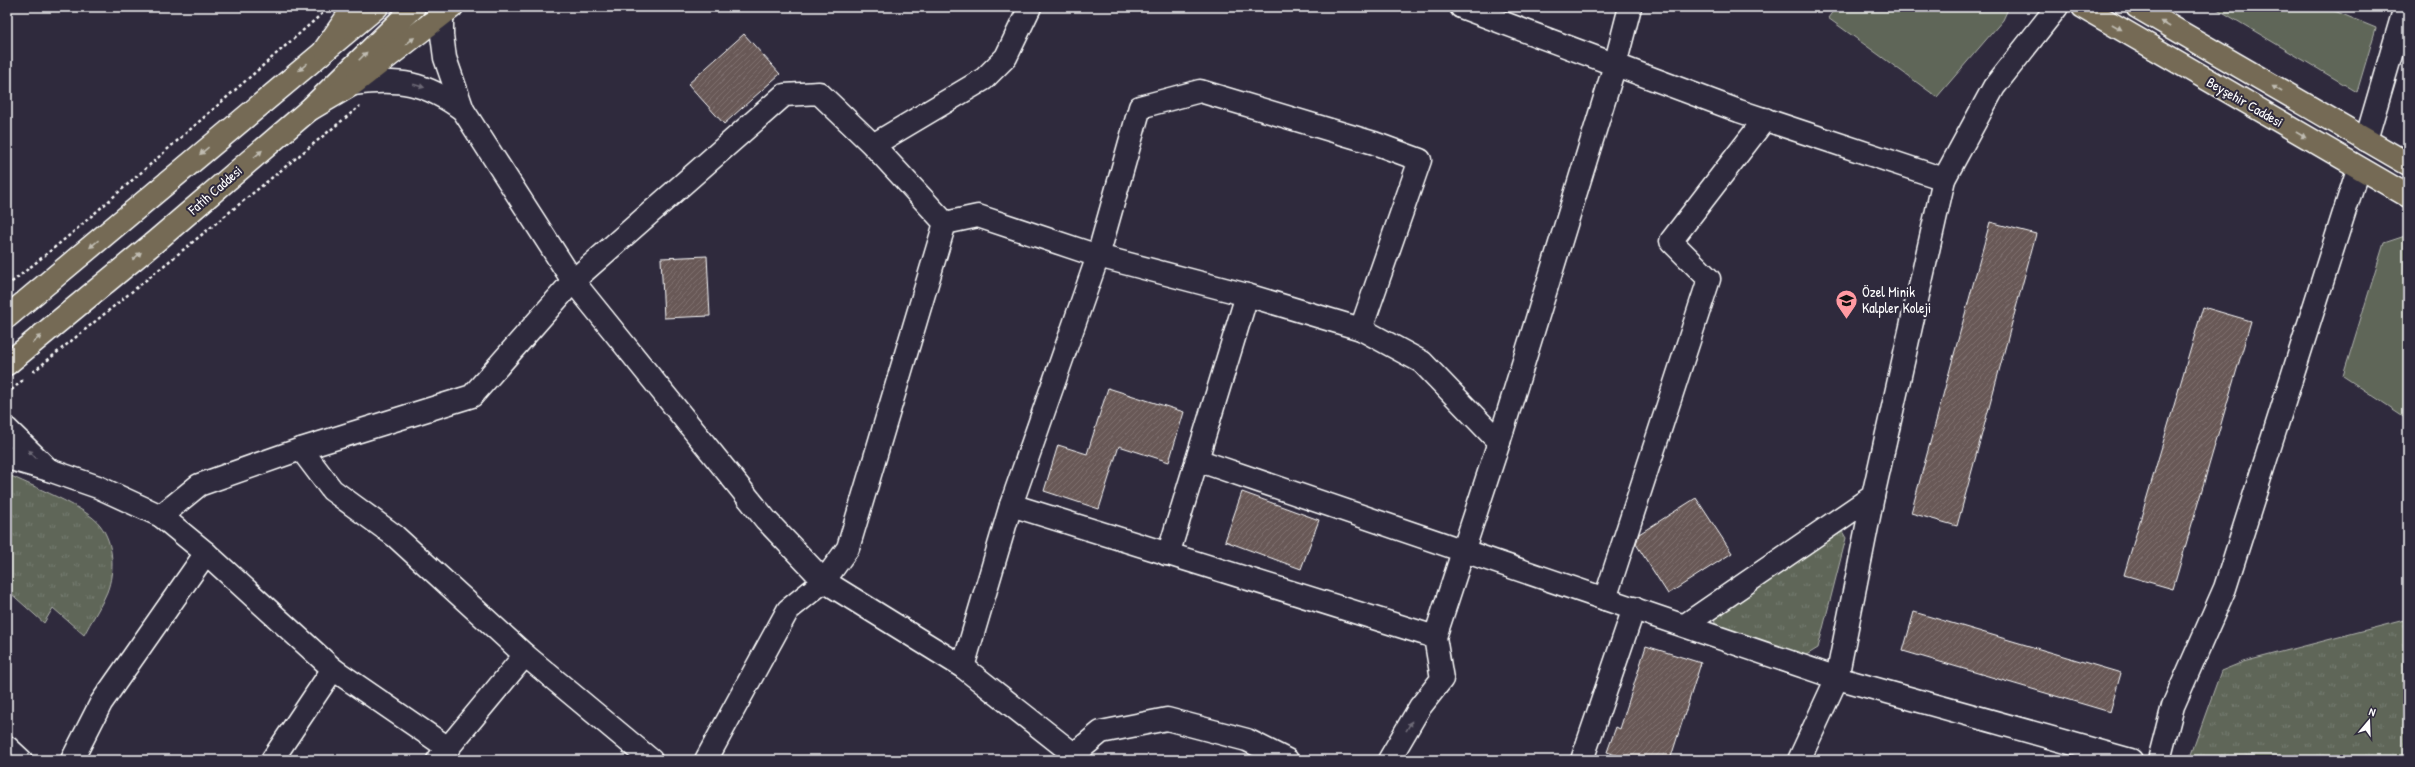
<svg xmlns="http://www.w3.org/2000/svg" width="2415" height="767" viewBox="0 0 2415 767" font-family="'Patrick Hand',sans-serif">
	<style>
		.green { fill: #5f6659; stroke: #afb2ac }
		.park { fill: url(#park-tufts); stroke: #afb2ac }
		.building { fill: url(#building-hatch); stroke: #fff }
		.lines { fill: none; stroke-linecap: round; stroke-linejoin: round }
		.minor-casing { stroke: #fff; stroke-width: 25 }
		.major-casing { stroke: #fff; stroke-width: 25 }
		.highway-casing { stroke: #fff; stroke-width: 25 }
		.path { stroke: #fff; stroke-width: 2.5; stroke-dasharray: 3 3; stroke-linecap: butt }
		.minor { stroke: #2f2a3d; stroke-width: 22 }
		.major { stroke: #746b55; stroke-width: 22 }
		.highway { stroke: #746b55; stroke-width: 22 }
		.oneway { fill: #c0bcb2 }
		.oneway2 { fill: #6d6a77 }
		.labels { text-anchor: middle; stroke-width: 4; stroke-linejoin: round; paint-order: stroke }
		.street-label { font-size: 14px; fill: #fff; stroke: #2f2a3d }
		.poi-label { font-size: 14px; fill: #fff; stroke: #2f2a3d; text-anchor: start }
	</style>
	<defs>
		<pattern id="park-tufts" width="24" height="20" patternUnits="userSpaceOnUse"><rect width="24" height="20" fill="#5f6659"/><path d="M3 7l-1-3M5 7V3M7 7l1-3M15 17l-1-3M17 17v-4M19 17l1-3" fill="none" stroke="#777d72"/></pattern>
		<pattern id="building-hatch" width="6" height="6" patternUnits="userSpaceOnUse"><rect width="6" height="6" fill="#685856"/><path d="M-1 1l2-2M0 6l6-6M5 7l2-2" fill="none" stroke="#7f716f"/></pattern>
	</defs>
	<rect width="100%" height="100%" fill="#2f2a3d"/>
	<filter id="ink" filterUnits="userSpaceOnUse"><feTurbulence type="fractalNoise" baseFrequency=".025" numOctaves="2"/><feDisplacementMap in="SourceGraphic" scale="8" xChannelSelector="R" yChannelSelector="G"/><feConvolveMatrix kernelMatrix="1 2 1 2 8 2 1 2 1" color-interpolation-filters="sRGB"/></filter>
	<g filter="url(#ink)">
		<g class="green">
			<path d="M1836 7H2009L2003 20 1937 97 1828 18Z"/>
			<path d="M2214 7H2325L2376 28 2357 92Z"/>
			<path d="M2408 235V419L2343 376 2384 243Z"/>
		</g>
		<g class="park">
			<path d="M7 474C29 485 87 507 100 525 114 543 115 571 107 592 101 607 91 621 84 635L53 608 44 623 7 590Z"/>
			<path d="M1839 526 1846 538 1818 648 1803 657 1715 625 1714 611Z"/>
			<path d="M2408 619V760H2189L2221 671 2243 662Z"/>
		</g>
		<g class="building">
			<path d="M744 34 780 74 724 124 688 84Z"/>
			<path d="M1990 222 2036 234 1957 526 1911 513Z"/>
			<path d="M707 256 710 316 664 318 661 258Z"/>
			<path d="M2203 307 2251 321 2173 589 2124 575Z"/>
			<path d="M1108 388 1184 412 1169 462 1119 446 1099 509 1044 491 1058 445 1087 454Z"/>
			<path d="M1242 492 1319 520 1301 569 1225 541Z"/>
			<path d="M1696 498 1732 553 1668 594 1636 544 1639 534Z"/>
			<path d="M1914 612 2121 673 2110 712 1903 651Z"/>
			<path d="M1646 646 1701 663 1670 760H1631L1607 752 1616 727 1620 729Z"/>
		</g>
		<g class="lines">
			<defs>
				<g id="minor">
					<path d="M1461 7 1739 111 1944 179"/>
					<path d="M442 15V35L445 58 463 110 573 281 766 520 824 581 963 667 1081 760"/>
					<path d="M353 84C399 78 425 82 463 110"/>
					<path d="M2366 140 2405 7"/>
					<path d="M873 145 984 79 1006 57 1030 7"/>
					<path d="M945 223 978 216 1098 256 1247 295 1361 329 1422 362 1499 442"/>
					<path d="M7 429 49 470 7 458"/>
					<path d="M301 449 332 490 395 536 525 655 651 760"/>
					<path d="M1197 460 1837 678 2131 760"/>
					<path d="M49 470 98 487 161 516 199 485 301 449 472 396 573 281 784 95 819 93 873 145 945 223 848 548 824 581 788 610 706 760"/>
					<path d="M1011 505 1435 637"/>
					<path d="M161 516 206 553 333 669 448 748"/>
					<path d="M1166 554 1171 545 1247 295"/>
					<path d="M1605 599 1709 279 1671 241 1765 119"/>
					<path d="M1685 625 1873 496 1944 179 1994 87 2057 7"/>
					<path d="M963 667 1011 505 1098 256 1140 107 1200 91 1374 143 1420 160 1361 329"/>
					<path d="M7 747 21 760"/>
					<path d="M72 760 101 703 206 553"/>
					<path d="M272 760 333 669"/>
					<path d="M438 760 525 655"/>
					<path d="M1067 760 1101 732 1167 719 1247 740 1287 760"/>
					<path d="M1389 760 1420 707 1442 679 1435 637 1499 442 1615 65 1630 7"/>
					<path d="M1582 760 1634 608"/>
					<path d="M1799 760 1837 678 1873 496"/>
					<path d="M2159 760 2173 706 2225 588 2358 169"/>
				</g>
				<g id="major">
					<path d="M2083 7 2408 196"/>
					<path d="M2137 7 2408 164"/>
					<path d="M7 317 377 7"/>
					<path d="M7 364 156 241 309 110 414 7"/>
				</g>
				<g id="highway">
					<path d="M325 49 354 7"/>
					<path d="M309 110 353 84 452 7"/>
				</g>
			</defs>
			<use href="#minor" class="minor-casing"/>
			<use href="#major" class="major-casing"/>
			<use href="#highway" class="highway-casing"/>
			<g class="path">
				<path d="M7 286 71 234 324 12"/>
				<path d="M33 372 360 106"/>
				<path d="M7 394 23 380"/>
			</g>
			<use href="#minor" class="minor"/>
			<use href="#major" class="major"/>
			<use href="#highway" class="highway"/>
		</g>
		<defs><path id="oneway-solid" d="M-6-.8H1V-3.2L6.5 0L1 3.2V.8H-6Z"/></defs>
		<g class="oneway">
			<use href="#oneway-solid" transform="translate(2165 24) rotate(-150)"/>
			<use href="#oneway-solid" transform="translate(2117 27) rotate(30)"/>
			<use href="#oneway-solid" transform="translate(410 41) rotate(-39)"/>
			<use href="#oneway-solid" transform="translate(363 56) rotate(-45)"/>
			<use href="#oneway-solid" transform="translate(303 67) rotate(140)"/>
			<use href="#oneway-solid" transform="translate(2277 89) rotate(-150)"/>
			<use href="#oneway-solid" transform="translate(2301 135) rotate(30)"/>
			<use href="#oneway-solid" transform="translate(204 151) rotate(140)"/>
			<use href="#oneway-solid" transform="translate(258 154) rotate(-41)"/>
			<use href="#oneway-solid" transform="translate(94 244) rotate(140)"/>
			<use href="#oneway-solid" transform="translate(137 256) rotate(-40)"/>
			<use href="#oneway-solid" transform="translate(37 339) rotate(-40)"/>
		</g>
		<g class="oneway2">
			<use href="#oneway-solid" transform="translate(419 86) rotate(16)"/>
			<use href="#oneway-solid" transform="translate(32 454) rotate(-135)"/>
			<use href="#oneway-solid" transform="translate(1409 726) rotate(-60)"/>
		</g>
	</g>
	<defs>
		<symbol id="school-pin" viewBox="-11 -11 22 30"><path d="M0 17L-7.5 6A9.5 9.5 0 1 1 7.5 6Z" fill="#ff9aa2" stroke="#2f2a3d"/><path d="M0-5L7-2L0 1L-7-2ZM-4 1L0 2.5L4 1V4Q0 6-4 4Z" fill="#111"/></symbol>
	</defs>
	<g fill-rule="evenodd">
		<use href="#school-pin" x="1834" y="288" width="25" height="34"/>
	</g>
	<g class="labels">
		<g class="street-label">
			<text transform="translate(2245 102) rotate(30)" y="5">Beyşehir Caddesi</text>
			<text transform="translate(215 190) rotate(-41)" y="5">Fatih Caddesi</text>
		</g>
		<g class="poi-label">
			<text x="1862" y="297">Özel Minik<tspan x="1862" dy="16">Kalpler Koleji</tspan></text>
		</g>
	</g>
	<rect width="2415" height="767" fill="none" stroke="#2f2a3d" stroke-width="24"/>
	<rect x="12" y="12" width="2391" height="743" fill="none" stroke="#fff" stroke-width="1.5" filter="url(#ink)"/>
	<g transform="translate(2369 721) rotate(19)" stroke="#2f2a3d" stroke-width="3" paint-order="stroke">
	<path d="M0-3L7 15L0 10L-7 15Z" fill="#ffffff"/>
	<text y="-6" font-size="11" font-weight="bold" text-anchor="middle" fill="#ffffff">N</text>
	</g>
</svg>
